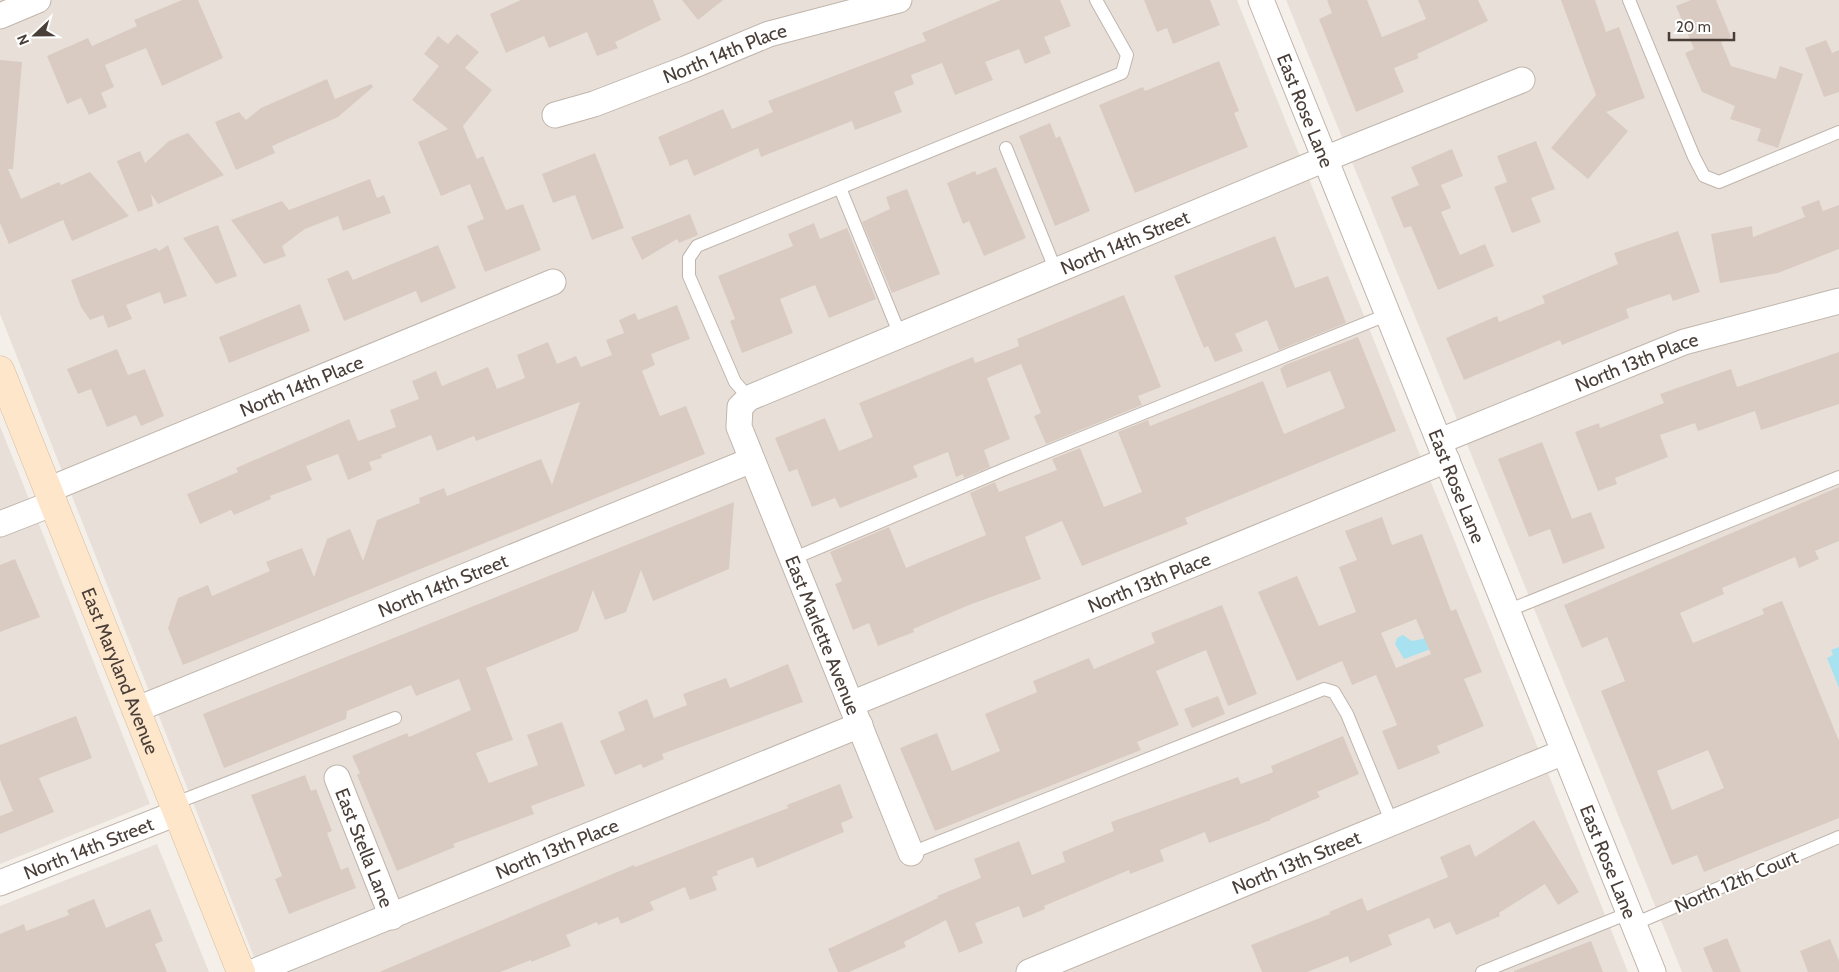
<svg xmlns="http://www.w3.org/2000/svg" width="1839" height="972" viewBox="0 0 1839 972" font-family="Cabin,sans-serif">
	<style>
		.residential { fill: #e8e0d8 }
		.water { fill: #a8e2f0 }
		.building { fill: #d9cbc2; fill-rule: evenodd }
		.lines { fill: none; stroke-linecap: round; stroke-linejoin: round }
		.lane-casing { stroke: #c0b5ac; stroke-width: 14 }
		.street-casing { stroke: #c0b5ac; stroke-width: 27 }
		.secondary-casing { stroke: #d6bb9d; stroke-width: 29 }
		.lane { stroke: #fff; stroke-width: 12 }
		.street { stroke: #fff; stroke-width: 25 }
		.secondary { stroke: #fee6cb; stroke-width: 28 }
		.labels { text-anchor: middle; stroke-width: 4; stroke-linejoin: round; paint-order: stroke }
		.street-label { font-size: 19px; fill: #493e38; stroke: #fff }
	</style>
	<rect width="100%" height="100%" fill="#f5efea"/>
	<g class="residential">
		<path d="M0 0H1237L1628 972H260L0 314Z"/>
		<path d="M1286 0H1839V972H1682Z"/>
		<path d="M0 426 150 804 0 864Z"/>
		<path d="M157 844 209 972H0V906Z"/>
	</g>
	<g class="water">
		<path d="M1403 635 1412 641 1427 638 1431 649 1404 659 1395 644 1397 638Z"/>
		<path d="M1839 647V688L1827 658 1833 655 1831 650Z"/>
	</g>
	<g class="building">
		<path d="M182 0H198L223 58 162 86 146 48 105 65 114 87 101 93 107 107 89 115 81 98 67 104 47 56 88 38 92 46 137 26 134 20Z"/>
		<path d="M521 0H653L661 20 615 42 618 48 597 56 587 32 549 48 544 36 506 53 490 14Z"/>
		<path d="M682 0H723L698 20Z"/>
		<path d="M1001 0H1060L1071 26 1044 37 1051 53 1025 64 1019 49 985 62 993 80 955 95 942 63 911 75 914 84 894 92 902 112 855 130 852 121 761 157 758 148 694 176 687 159 670 166 658 137 723 109 732 129 773 112 768 101 926 41 922 33Z"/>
		<path d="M1144 0H1210L1220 25 1173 44 1167 28 1157 32Z"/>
		<path d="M1327 0H1367L1382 37 1426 19 1418 0H1478L1488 21 1417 54 1419 58 1394 68 1404 92 1356 112 1319 19 1332 13Z"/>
		<path d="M1561 0H1595L1606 32 1619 27 1645 98 1606 112 1628 131 1588 179 1551 148 1596 95Z"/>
		<path d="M1691 0H1716L1731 37 1721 42 1731 66 1776 79 1780 66 1803 74 1778 148 1757 141 1761 129 1730 119 1735 106 1702 92 1685 53 1694 49 1676 6Z"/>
		<path d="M457 34 479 52 465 68 492 90 463 126 477 159 483 156 506 210 523 204 541 250 485 272 467 226 484 219 470 184 441 196 418 142 448 129 412 100 439 66 424 54 438 36 448 44Z"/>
		<path d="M1826 40 1832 53 1839 50V92L1824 97 1805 48Z"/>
		<path d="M0 60 22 62 13 169H8L21 199 59 182 61 185 90 172 129 216 72 241 63 220 9 244 0 223Z"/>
		<path d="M1219 61 1239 111 1234 113 1248 147 1135 193 1099 105 1143 87 1145 91Z"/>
		<path d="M327 79 335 99 371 84 373 87 338 117 272 146 275 153 236 170 215 122 239 112 246 120 261 108Z"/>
		<path d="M1050 123 1056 138 1060 136 1090 211 1055 226 1019 136Z"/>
		<path d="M188 133 224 175 158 204 151 194 153 206 138 212 117 161 140 151 145 163 169 141Z"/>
		<path d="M1536 141 1555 189 1531 198 1541 222 1512 233 1494 187 1507 182 1497 156Z"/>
		<path d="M1452 149 1463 176 1441 185 1451 208 1441 212 1460 255 1485 244 1494 266 1438 290 1411 226 1404 228 1391 197 1419 185 1411 167Z"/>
		<path d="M595 153 624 228 592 240 575 195 553 203 542 174Z"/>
		<path d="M996 167 1026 238 984 256 969 221 963 224 947 183 975 171 977 175Z"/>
		<path d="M370 179 377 198 384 195 391 213 343 231 338 216 305 229 282 246 286 256 264 264 231 220 282 201 289 210Z"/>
		<path d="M907 189 940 274 892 293 862 222 890 209 886 197Z"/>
		<path d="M1819 200 1823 211 1839 205V249L1778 273 1720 283 1711 234 1752 226 1753 237 1805 217 1801 207Z"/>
		<path d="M690 214 698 235 679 243 677 239 642 260 631 237Z"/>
		<path d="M814 223 820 239 847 228 876 299 829 318 815 285 780 299 793 333 742 353 730 321 735 319 718 276 793 246 788 234Z"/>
		<path d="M218 225 237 276 216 284 183 238Z"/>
		<path d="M1678 231 1700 292 1673 301 1670 294 1626 309 1629 318 1562 345 1560 340 1464 380 1446 338 1497 316 1499 322 1545 303 1542 296 1618 264 1614 253Z"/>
		<path d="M1275 236 1295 288 1328 276 1346 323 1279 350 1267 320 1235 334 1243 351 1215 362 1208 346 1204 348 1174 276Z"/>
		<path d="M168 245 187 296 164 304 160 292 126 305 132 319 108 328 103 315 90 320 81 307 71 280 156 248 159 251Z"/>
		<path d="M438 245 456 288 421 303 416 291 344 321 327 279 348 270 353 280Z"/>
		<path d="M1124 295 1161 387 1138 396 1142 405 1046 444 1034 416 1041 413 1021 364 987 378 1010 439 984 450 990 467 964 478 963 474 956 477 948 452 913 466 918 477 840 508 835 498 812 507 797 469 789 472 775 438 825 418 839 451 873 437 859 403 973 357 975 363 1019 346 1017 339Z"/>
		<path d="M300 304 310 331 229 363 219 337Z"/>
		<path d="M677 305 690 339 651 354 655 365 642 371 660 416 686 406 705 454 183 665 168 628 178 598 208 585 212 596 270 571 266 562 302 548 314 577 327 539 350 529 363 561 377 520 420 503 419 498 444 488 447 496 541 459 552 485 580 402 476 441 474 436 437 451 431 435 381 455 382 458 369 462 372 470 348 480 338 454 306 466 312 480 270 496 271 499 234 515 231 510 200 524 187 494 238 472 236 468 349 419 358 441 396 427 390 410 419 399 412 381 436 371 442 386 488 367 497 389 525 378 517 355 548 342 557 364 576 356 581 367 612 355 606 340 624 333 619 320 635 313 638 320Z"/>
		<path d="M1358 337 1396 431 1185 518 1188 524 1082 566 1062 521 1025 537 1041 579 969 605 913 629 914 632 878 646 869 623 853 630 835 584 842 581 830 552 889 527 906 568 932 557 986 535 970 493 995 482 999 492 1057 470 1052 459 1080 448 1104 507 1142 492 1118 432 1148 420 1150 426 1263 381 1284 434 1345 408 1330 371 1287 388 1280 369 1285 365Z"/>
		<path d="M117 349 128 375 145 369 164 416 141 426 136 415 107 427 91 389 78 394 67 369Z"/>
		<path d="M1839 352V404L1761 430 1755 411 1698 431 1695 423 1660 435 1668 457 1615 478 1617 484 1598 491 1575 432 1599 423 1600 428 1664 403 1660 394 1731 369 1737 387Z"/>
		<path d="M1542 442 1572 519 1591 512 1605 548 1563 564 1550 529 1529 537 1498 459Z"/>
		<path d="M1839 487V541L1815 551 1819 559 1799 568 1795 557 1722 588 1724 594 1680 613 1693 643 1764 614 1762 609 1782 601 1839 741V818L1704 872 1697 855 1672 865 1601 691 1625 681 1607 637 1582 648 1564 605ZM1708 750 1724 788 1672 810 1657 771Z"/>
		<path d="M734 502 729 569 653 601 641 570 626 612 605 620 593 590 578 631 486 668 513 740 476 753 489 783 538 765 527 735 562 722 585 786 531 806 534 814 453 844 455 847 397 871 357 775 360 773 352 756 407 733 409 737 471 710 459 679 416 696 411 685 347 711 346 719 224 768 203 714Z"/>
		<path d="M1382 517 1392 545 1422 534 1451 611 1456 609 1482 672 1464 679 1484 726 1437 746 1440 753 1398 770 1382 731 1397 725 1376 675 1352 685 1342 661 1297 681 1258 592 1297 576 1319 626 1356 612 1339 567 1357 560 1345 531ZM1416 619 1431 654 1396 668 1381 633Z"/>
		<path d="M15 559 40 617 0 632V565Z"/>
		<path d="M1222 605 1257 694 1228 706 1206 650 1156 671 1179 725 1137 742 1141 750 935 831 900 748 937 733 952 771 1000 751 985 714 1037 692 1033 681 1089 658 1094 669 1155 643 1151 633Z"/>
		<path d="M788 664 803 702 662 754 664 759 643 768 641 764 615 775 600 741 625 730 618 712 647 699 654 718 687 705 683 694 726 678 730 688Z"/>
		<path d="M1218 696 1225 714 1192 728 1184 709Z"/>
		<path d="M76 716 92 758 39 778 54 812 0 834V816L13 811 0 780V745Z"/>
		<path d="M1343 736 1359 774 1317 792 1320 797 1270 819 1271 820 1209 843 1205 832 1160 850 1164 861 1130 874 1129 870 1044 906 1045 909 1023 918 1019 906 975 923 983 943 959 953 946 920 904 942 906 947 849 972H838L828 949 938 898 937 896 981 878 974 859 1019 841 1032 875 1065 862 1062 852 1114 831 1111 822 1238 777 1241 784 1273 772 1271 766Z"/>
		<path d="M305 775 311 791 316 789 332 831 327 833 341 870 348 867 356 888 289 914 275 879 282 876 251 795Z"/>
		<path d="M840 784 853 818 841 823 844 832 757 868 753 857 717 871 718 875 712 877 717 890 690 900 685 887 650 902 654 910 621 924 618 917 598 925 597 922 566 935 571 946 531 962V960L500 972H379L634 865 635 867 788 808 787 805Z"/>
		<path d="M1534 820 1579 892 1558 905 1545 884 1499 913 1500 916 1456 935 1450 922 1434 929 1429 918 1388 935 1392 945 1350 963 1348 956 1307 972H1262L1251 945 1330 914 1329 912 1362 898 1367 911 1448 877 1440 857 1470 844 1475 857Z"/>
		<path d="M94 899 106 928 150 909 163 941 155 944 167 972H0V934L24 924 26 931 69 915 67 910Z"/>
		<path d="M1727 938 1741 972H1713L1703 948Z"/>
		<path d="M1830 939 1839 961V972H1808L1800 951Z"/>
		<path d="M1591 941 1603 972H1514V971Z"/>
	</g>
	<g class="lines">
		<defs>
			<g id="lane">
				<path d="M1629 0 1694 157 1704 176 1719 182 1839 132"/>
				<path d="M1006 148 1056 271"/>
				<path d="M840 188 900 335"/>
				<path d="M749 398 735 382 689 276V258L697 246 1122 73 1127 55 1096 0"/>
				<path d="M792 559 1005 469 1389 314"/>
				<path d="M1507 611 1839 477"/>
				<path d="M173 804 395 718"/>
				<path d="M911 853 1324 689 1334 692 1347 714 1392 823"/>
				<path d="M1634 924 1839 837"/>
				<path d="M1482 972 1629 913"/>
			</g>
			<g id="street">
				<path id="s1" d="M1261 0 1653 972"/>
				<path d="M0 16 38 0"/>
				<path id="s2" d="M555 115 594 104 685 69 769 34 899 0"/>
				<path id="s3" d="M1440 441 1684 342 1839 301"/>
				<path id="s4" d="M48 490 553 282"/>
				<path d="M0 524 54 503"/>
				<path id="s5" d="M851 704 1447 460"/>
				<path id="s6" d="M135 710 752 460"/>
				<path id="s7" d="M337 778 392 917"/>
				<path id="s8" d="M911 853 739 427 740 407 749 398 1347 150 1522 80"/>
				<path id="s9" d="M0 883 177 813"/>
				<path id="s10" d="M253 972 860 725"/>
				<path id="s11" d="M1029 972 1564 752"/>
			</g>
			<g id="secondary">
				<path id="s12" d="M0 370 241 972"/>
			</g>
		</defs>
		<use href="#lane" class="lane-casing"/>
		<use href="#street" class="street-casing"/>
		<use href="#secondary" class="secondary-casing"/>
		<use href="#lane" class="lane"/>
		<use href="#street" class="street"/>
		<use href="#secondary" class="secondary"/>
	</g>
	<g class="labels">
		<g class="street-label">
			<text dy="7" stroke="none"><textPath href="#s2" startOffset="181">North 14th Place</textPath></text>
			<text dy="7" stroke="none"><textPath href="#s1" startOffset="119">East Rose Lane</textPath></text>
			<text dy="7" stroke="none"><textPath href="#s8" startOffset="899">North 14th Street</textPath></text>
			<text dy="7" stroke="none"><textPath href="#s3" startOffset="212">North 13th Place</textPath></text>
			<text dy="7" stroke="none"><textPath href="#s4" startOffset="274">North 14th Place</textPath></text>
			<text dy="7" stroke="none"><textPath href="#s1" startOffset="524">East Rose Lane</textPath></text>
			<text dy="7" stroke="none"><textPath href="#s5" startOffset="322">North 13th Place</textPath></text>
			<text dy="7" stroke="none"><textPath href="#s6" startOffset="332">North 14th Street</textPath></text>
			<text transform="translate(823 635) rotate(68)" y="7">East Marlette Avenue</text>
			<text dy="7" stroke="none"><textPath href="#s12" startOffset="324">East Maryland Avenue</textPath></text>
			<text dy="7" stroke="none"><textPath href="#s7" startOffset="75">East Stella Lane</textPath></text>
			<text dy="7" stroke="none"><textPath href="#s9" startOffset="95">North 14th Street</textPath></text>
			<text dy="7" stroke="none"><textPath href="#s10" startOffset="328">North 13th Place</textPath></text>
			<text dy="7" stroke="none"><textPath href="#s11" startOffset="289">North 13th Street</textPath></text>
			<text dy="7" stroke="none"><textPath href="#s1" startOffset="929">East Rose Lane</textPath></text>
			<text transform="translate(1736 881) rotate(-23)" y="7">North 12th Court</text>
		</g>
	</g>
	<g transform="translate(35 35) rotate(248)" stroke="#ffffff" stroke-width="4" paint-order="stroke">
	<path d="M0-4L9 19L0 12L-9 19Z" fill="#493e38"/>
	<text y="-8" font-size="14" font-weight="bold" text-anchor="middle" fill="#493e38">N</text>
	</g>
	<path d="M1669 32v8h65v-8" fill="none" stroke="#493e38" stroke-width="2.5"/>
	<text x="1676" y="32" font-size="15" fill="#493e38" stroke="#ffffff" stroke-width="4" paint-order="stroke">20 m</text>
</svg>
